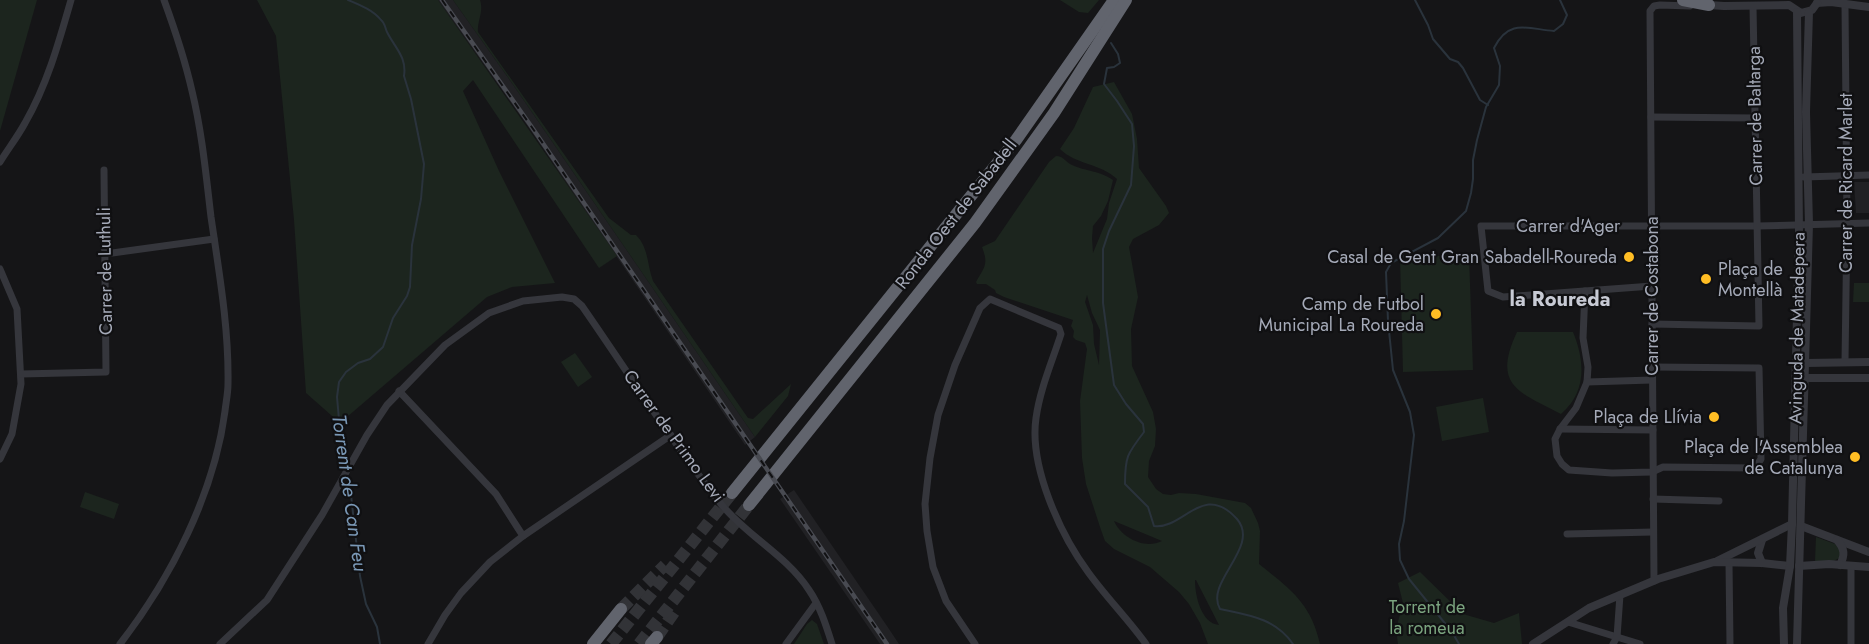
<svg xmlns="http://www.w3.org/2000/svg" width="1869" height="644" viewBox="0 0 1869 644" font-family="Jost,sans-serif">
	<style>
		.built { fill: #212124 }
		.green { fill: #1c251e; fill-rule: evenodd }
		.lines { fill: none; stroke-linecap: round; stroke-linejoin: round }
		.stream { stroke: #2a333c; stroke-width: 2 }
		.motorway-tunnel { stroke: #323337; stroke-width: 12; stroke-dasharray: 12 6; stroke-linecap: butt }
		.minor { stroke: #35363c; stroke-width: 7 }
		.tertiary { stroke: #35363c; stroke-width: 8 }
		.motorway { stroke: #61646d; stroke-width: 12 }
		.rail-casing { stroke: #484a51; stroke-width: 4.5 }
		.rail { stroke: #101012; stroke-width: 2; stroke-dasharray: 7; stroke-linecap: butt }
		.poi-dot { fill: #ffbd24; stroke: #101012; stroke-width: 2 }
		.labels { text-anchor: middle; stroke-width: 4.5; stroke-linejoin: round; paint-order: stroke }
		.street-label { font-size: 18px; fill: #a5aab8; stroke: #101012 }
		.poi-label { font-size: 18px; fill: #a5aab8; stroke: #101012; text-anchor: end }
		.park-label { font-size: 18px; fill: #7ba47f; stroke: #101012 }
		.neighbourhood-label { font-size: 20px; font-weight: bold; fill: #c7cad4; stroke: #101012 }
		.water-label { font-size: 20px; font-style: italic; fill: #7a98b6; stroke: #101012 }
	</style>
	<rect width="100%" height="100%" fill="#151517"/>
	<g class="built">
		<path d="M438 0H453L514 86 755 437 745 445 529 128Z"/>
		<path d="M1854 182H1869V213H1856Z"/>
		<path d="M794 490 887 626 899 644H880L780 499Z"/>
	</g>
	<g class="green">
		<path d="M0 0H37L0 131Z"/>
		<path d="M257 0H438L617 256 599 268 473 80 463 91 499 171 555 283 512 287 487 297 340 423 306 393 294 220 276 36Z"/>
		<path d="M453 0H480C484 12 477 21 478 32L609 218 631 235H636C649 248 647 265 653 281L748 418 753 419 791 384 788 396 755 437 514 86Z"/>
		<path d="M1060 0H1099L1088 13 1079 12Z"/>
		<path d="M1114 82 1132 114 1137 139 1139 168 1166 206 1169 213 1159 225 1133 239 1129 247 1138 297 1131 329 1132 366 1153 412 1156 429 1155 446 1149 461 1148 477 1156 489 1163 494 1171 495 1179 493 1196 494 1245 503 1251 508 1258 523 1260 531 1259 564C1290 589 1311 603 1320 644H1208L1200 623 1189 604 1179 592 1150 567 1114 549 1105 541 1101 530 1086 484 1082 458 1080 401 1087 349 1085 343 1076 340 1073 337 1074 331 1071 326 1073 320 1004 297 996 293 995 290 986 284H977L976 282C984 267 989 265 982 247L995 241 1049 162 1056 156C1064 156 1065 162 1072 165 1088 172 1098 170 1113 180L1108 201 1101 216 1093 226 1092 238 1093 253 1107 219 1109 203 1117 179C1100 163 1076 165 1060 149L1074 128 1093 87ZM1087 295 1092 313 1100 330 1099 365 1094 344 1093 325 1085 302ZM1114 521 1162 541C1144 550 1121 537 1114 521ZM1195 580H1196L1219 625C1201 623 1195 596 1195 580Z"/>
		<path d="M1469 255 1473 370 1403 372 1400 257Z"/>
		<path d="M1854 283H1869V302H1853Z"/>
		<path d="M1517 332H1573C1585 361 1587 392 1561 414 1518 392 1492 385 1517 332Z"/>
		<path d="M575 353 592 377 578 387 561 362Z"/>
		<path d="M1483 398 1489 432 1442 441 1436 407Z"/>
		<path d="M85 492 119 504 114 519 80 507Z"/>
		<path d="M1816 537 1835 544 1841 551 1839 558 1832 562 1815 561Z"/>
		<path d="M1420 572 1463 614 1494 623 1519 613 1522 644H1398L1396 629 1403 603 1398 583Z"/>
		<path d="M812 620 817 624 824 644H794L807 624Z"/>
	</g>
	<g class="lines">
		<g class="stream">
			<path d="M1415 0 1428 25 1433 39 1450 59 1458 62 1463 68 1480 100 1488 105"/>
			<path d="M1111 43 1118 54 1120 63 1114 67 1107 68 1104 84 1117 101 1132 124 1134 146 1131 185 1109 231 1103 249V303L1114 385 1126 404 1143 424 1144 432C1127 454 1125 457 1125 484L1148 507 1154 526C1183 530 1203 481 1237 519 1261 547 1204 582 1220 609 1248 615 1275 618 1293 644"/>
			<path d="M345 469 339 442 340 431 337 397 339 382 346 372 358 363 370 359 383 347 393 318 407 296 410 287 412 245 421 199 424 164 411 99 404 76C407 57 395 48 387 32 385 28 385 23 381 20 373 10 360 5 348 0"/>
			<path d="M347 477 351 495 360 576 366 604 377 627 380 644"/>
			<path d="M1459 644 1452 632 1409 579 1400 560 1399 544 1404 521 1414 435 1410 412 1393 370 1388 321 1386 272 1391 263 1438 238 1466 211 1471 193 1473 179V160L1477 140 1486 107 1499 85 1500 66 1494 48C1509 18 1528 29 1554 31L1563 24 1567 15 1560 0"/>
		</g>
		<g class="motorway-tunnel">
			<path d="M621 609 665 565"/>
			<path d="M657 637 675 611"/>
			<path d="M611 644 732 493"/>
			<path d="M639 644 749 505"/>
		</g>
		<g class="minor">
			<path d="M1845 5 1847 223 1845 362"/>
			<path d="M1651 117 1755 118"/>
			<path d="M0 162C8 149 18 136 25 123 47 85 59 42 71 0"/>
			<path d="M1804 177 1869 175"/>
			<path d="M105 254 214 239"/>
			<path d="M0 269 17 309 21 384 12 434 0 459"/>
			<path d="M1652 286 1503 297 1488 291 1481 226H1757L1869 223"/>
			<path d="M1585 291 1583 338 1588 367 1587 382 1576 408 1560 429 1555 439 1557 456 1562 464 1569 470 1612 473 1652 472 1663 467 1755 468 1761 459 1759 368 1652 367"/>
			<path d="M1652 324 1759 326 1753 6"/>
			<path d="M21 374 106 372 104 170"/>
			<path d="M1587 382 1652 380"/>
			<path d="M399 391 496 494 523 536"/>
			<path d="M1560 429 1653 430"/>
			<path d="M1653 499 1719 501"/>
			<path d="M1567 534 1653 532"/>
			<path d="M1729 563 1730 644"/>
			<path d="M1851 566V644"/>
			<path d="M1654 581 1650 11 1654 6 1660 5 1690 6"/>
			<path d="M1568 622 1640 644"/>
			<path d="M120 644C171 578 214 494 225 411 226 402 228 393 228 384 229 328 219 272 211 217 206 175 202 132 192 91 185 60 175 30 164 0"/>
			<path d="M220 644 267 600 322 515 367 435 387 405 445 345 489 313 523 301 562 297 574 299 582 306C628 372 671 441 721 504 747 536 786 555 809 590 820 606 826 625 832 644"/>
			<path d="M428 644 445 615 461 593 490 562 523 536 671 435"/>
			<path d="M786 644 816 603"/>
			<path d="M975 644 946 601 933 567 927 531 925 504 930 458 938 415 955 365 980 308 990 299 1059 328 1061 334C1052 362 1040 389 1036 418 1029 466 1060 534 1088 572 1106 597 1128 619 1146 644"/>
			<path d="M1613 644 1617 637 1620 595"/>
		</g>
		<g class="tertiary">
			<path d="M1817 3 1831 2 1869 7"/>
			<path d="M1709 5 1724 6 1789 5 1801 13 1812 10 1817 3"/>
			<path d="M1806 363 1869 362"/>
			<path d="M1805 378H1869"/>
			<path d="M1801 526 1869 552"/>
			<path d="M1762 540 1758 553 1762 563"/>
			<path d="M1837 540C1845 549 1845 555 1840 565"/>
			<path d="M1717 561 1792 524"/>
			<path d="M1799 566 1829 564 1869 567"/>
			<path d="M1533 644 1589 608 1658 579 1714 562 1762 563 1790 566"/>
			<path d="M1784 644 1783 608 1790 566 1792 524 1799 233 1797 12"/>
			<path d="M1797 644 1809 224 1806 112 1809 12"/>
		</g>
		<g class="motorway">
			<path d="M1683 0 1709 5"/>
			<path d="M732 493 1016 140 1114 0"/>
			<path d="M749 505 975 223 1054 113 1126 0"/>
			<path d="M593 644 621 609"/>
			<path d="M651 644 657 637"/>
		</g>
		<defs>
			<path id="rail" d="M442 0 531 126 887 644"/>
		</defs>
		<use href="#rail" class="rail-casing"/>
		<use href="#rail" class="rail"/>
	</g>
	<g class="poi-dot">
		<circle cx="1629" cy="257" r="6"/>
		<circle cx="1706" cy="279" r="6"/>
		<circle cx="1436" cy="314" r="6"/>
		<circle cx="1714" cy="417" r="6"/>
		<circle cx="1855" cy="457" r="6"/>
	</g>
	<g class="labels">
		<g class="street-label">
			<text transform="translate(1755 116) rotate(-91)" y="6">Carrer de Baltarga</text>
			<text transform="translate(1846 183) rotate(-90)" y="6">Carrer de Ricard Marlet</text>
			<text transform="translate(956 214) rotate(-52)" y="6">Ronda Oest de Sabadell</text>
			<text x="1568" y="232">Carrer d'Ager</text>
			<text transform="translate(105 271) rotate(-91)" y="6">Carrer de Luthuli</text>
			<text transform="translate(1652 296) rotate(-90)" y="6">Carrer de Costabona</text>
			<text transform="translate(1797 328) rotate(-89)" y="6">Avinguda de Matadepera</text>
			<text transform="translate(674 436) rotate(54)" y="6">Carrer de Primo Levi</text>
		</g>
		<g class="poi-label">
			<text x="1617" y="263">Casal de Gent Gran Sabadell-Roureda</text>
			<text x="1718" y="275" text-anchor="start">Plaça de<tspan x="1718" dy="21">Montellà</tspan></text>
			<text x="1424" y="310">Camp de Futbol<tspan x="1424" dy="21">Municipal La Roureda</tspan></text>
			<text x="1702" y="423">Plaça de Llívia</text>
			<text x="1843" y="453">Plaça de l'Assemblea<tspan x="1843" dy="21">de Catalunya</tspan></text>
		</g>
		<g class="park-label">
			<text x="1427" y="613">Torrent de<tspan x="1427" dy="21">la romeua</tspan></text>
		</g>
		<g class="neighbourhood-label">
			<text x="1560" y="306">la Roureda</text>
		</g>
		<g class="water-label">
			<text transform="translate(350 493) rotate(82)" y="7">Torrent de Can Feu</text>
		</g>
	</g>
</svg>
